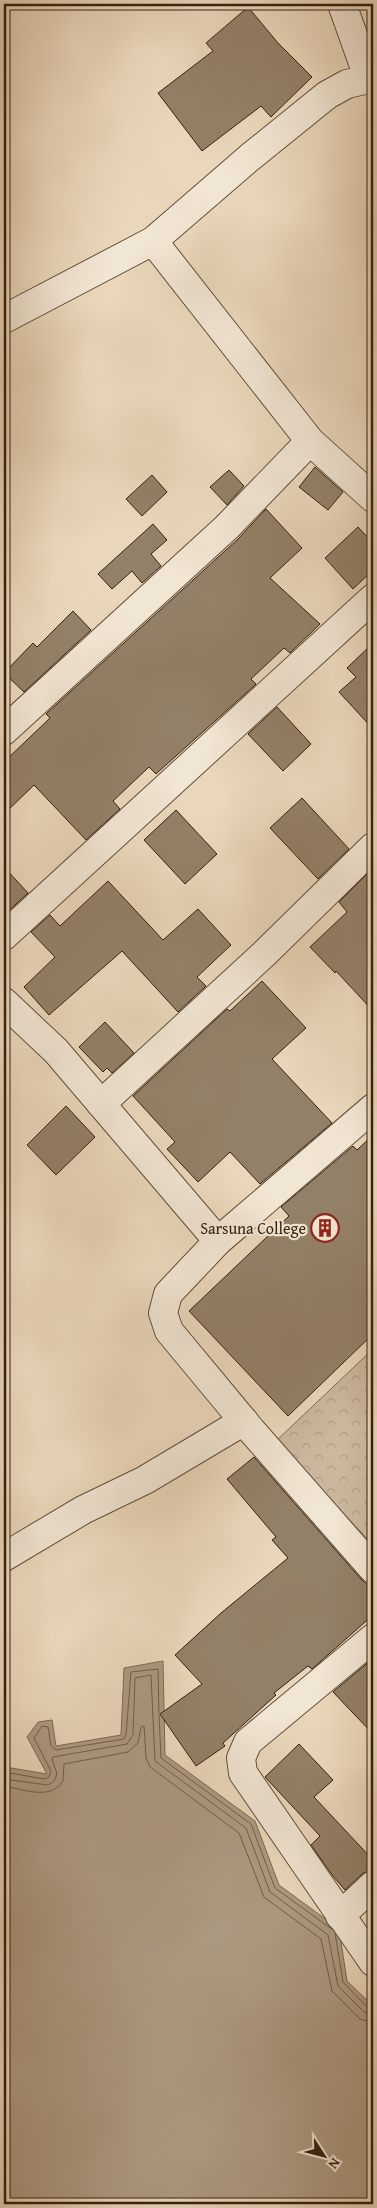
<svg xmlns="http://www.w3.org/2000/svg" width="377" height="2208" viewBox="0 0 377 2208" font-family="'Gentium Book Plus',serif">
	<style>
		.park { fill: url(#park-crowns); stroke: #806d56 }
		.water { fill: #ac9981; stroke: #7c6953 }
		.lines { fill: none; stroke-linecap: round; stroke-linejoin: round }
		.shore { stroke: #705e48; stroke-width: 1 }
		.building { fill: #938068; stroke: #34220f }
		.minor-casing { stroke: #624f3a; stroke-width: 30 }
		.minor { stroke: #f1e5d3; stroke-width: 28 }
		.labels { text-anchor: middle; stroke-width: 4.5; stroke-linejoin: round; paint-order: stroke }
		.poi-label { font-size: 16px; fill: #34220f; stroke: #f1e5d3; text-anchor: end }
	</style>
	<defs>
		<pattern id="park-crowns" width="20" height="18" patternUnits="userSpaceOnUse" patternTransform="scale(1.25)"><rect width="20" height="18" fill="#cbb89e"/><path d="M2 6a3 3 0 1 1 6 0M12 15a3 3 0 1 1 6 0" fill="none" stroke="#af9e87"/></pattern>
	</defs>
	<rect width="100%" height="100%" fill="#ead7bb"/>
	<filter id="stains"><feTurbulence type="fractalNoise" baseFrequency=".004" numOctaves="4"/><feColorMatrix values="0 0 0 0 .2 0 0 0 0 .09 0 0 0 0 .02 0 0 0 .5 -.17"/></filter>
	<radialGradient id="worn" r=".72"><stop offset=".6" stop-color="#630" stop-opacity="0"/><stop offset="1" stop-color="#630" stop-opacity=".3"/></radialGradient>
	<path class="park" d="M373 1349V1545L276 1441Z"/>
	<path class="water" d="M163 1661 165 1755 255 1821 279 1885 339 1929 347 1981 373 2006V2204H4L5 1767 47 1774 27 1737 38 1722 52 1720 56 1746 121 1735 124 1668Z"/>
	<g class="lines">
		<g class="shore">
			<path d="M159 1715 161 1758 251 1824 275 1888 333 1930"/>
			<path d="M4 1772 44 1779 49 1777 51 1771 34 1738 42 1726 48 1727 51 1746 56 1750 124 1739 126 1735 131 1672 158 1669 159 1713"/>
			<path d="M4 1779 48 1785 54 1781 57 1774 52 1759 53 1757 127 1744 133 1735 135 1678 151 1675 155 1761 246 1828 270 1892 328 1935 338 1986 364 2012 373 2015"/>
			<path d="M4 1786C22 1789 51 1801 63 1781L64 1764 128 1752 138 1743 141 1727 144 1726 146 1758 150 1767 239 1833 264 1897 321 1939 332 1991 360 2019 373 2023"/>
			<path d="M335 1933 343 1982 368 2008 373 2009"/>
		</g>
	</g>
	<g class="building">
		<path d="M248 7 278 43 312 77 271 117 261 106 202 151 158 93 213 51 206 43Z"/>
		<path d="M315 467 343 492 328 510 299 487Z"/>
		<path d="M229 470 244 486 227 505 210 487Z"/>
		<path d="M152 475 167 492 142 516 126 499Z"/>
		<path d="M266 509 302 548 270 578 320 624 290 653 284 648 251 679 256 684 156 774 149 767 113 801 120 809 86 840 34 785 4 814V762L50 718 46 714 238 539Z"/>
		<path d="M153 524 167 540 151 554 161 566 142 583 132 571 112 589 98 574Z"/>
		<path d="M358 527 373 543V570L353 589 325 558Z"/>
		<path d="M73 611 91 630 24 692 4 673 33 643 37 647Z"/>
		<path d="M373 643V729L339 692 356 677 347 668Z"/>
		<path d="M277 707 311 744 283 771 248 734Z"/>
		<path d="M302 798 349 849 318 879 270 828Z"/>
		<path d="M176 810 217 854 185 884 144 840Z"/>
		<path d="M4 867 28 893 4 915Z"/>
		<path d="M367 874 373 881V1011L336 971 335 973 310 947 347 912 339 902Z"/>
		<path d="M108 881 163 940 198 909 231 945 197 977 206 986 178 1012 122 951 49 1015 24 987 55 957 31 932 50 915 60 926Z"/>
		<path d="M262 981 306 1028 272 1059 332 1123 260 1184 230 1152 198 1182 167 1149 175 1142 133 1096 227 1009 230 1011Z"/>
		<path d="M105 1022 134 1053 112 1073 107 1068 103 1072 79 1047Z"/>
		<path d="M66 1106 95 1137 56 1175 27 1145Z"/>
		<path d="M373 1135V1334L288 1416 189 1311 289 1216 281 1207 353 1146 357 1150Z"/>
		<path d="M254 1457 361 1579 373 1590V1615L312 1669 308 1666 274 1693 276 1695 223 1743 225 1746 196 1766 160 1714 202 1684 175 1655 221 1613 288 1558 272 1540 276 1537 227 1479Z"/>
		<path d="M371 1660 373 1663V1734L333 1692Z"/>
		<path d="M299 1744 333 1780 314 1797 373 1860V1870L363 1873 345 1890 333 1876 311 1845 320 1836 265 1777Z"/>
	</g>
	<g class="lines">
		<defs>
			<g id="minor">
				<path d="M342 4 368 77"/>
				<path d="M153 241 310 441 373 498"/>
				<path d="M4 319 153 241 249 158 327 95 347 84 373 78"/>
				<path d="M4 731 227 527 310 441"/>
				<path d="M4 936 373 598"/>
				<path d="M4 1002 56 1051 218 1241 168 1294 163 1313 169 1331 252 1431 373 1569"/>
				<path d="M101 1104 264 954 373 847"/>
				<path d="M218 1241 373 1108"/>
				<path d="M4 1557 83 1510 145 1480 244 1421"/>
				<path d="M373 1638 248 1742 241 1758 243 1773 373 1962"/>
				<path d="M340 1916 373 1885"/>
			</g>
		</defs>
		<use href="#minor" class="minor-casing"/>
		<use href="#minor" class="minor"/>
	</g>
	<defs>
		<symbol id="building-ring" viewBox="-11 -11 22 22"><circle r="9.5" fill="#f1e5d3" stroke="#8f2418" stroke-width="1.5"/><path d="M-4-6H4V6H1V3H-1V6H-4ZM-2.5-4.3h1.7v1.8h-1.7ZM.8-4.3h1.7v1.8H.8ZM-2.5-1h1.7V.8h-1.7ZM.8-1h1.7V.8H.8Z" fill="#8f2418"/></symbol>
	</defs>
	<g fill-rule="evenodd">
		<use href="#building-ring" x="309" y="1212" width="32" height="32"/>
	</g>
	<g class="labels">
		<g class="poi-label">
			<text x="306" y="1234">Sarsuna College</text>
		</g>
	</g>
	<rect width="377" height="2208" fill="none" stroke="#ead7bb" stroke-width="20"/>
	<rect x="5" y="5" width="367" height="2198" fill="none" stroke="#34220f" stroke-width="2.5"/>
	<rect x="10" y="10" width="357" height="2188" fill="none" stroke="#34220f"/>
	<g transform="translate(324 2156) rotate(126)" stroke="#f1e5d3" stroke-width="4" paint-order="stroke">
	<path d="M0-4L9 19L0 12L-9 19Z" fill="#34220f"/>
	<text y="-8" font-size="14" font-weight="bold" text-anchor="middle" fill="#34220f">N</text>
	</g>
	<rect width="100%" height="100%" filter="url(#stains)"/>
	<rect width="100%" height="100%" fill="url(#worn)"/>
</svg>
